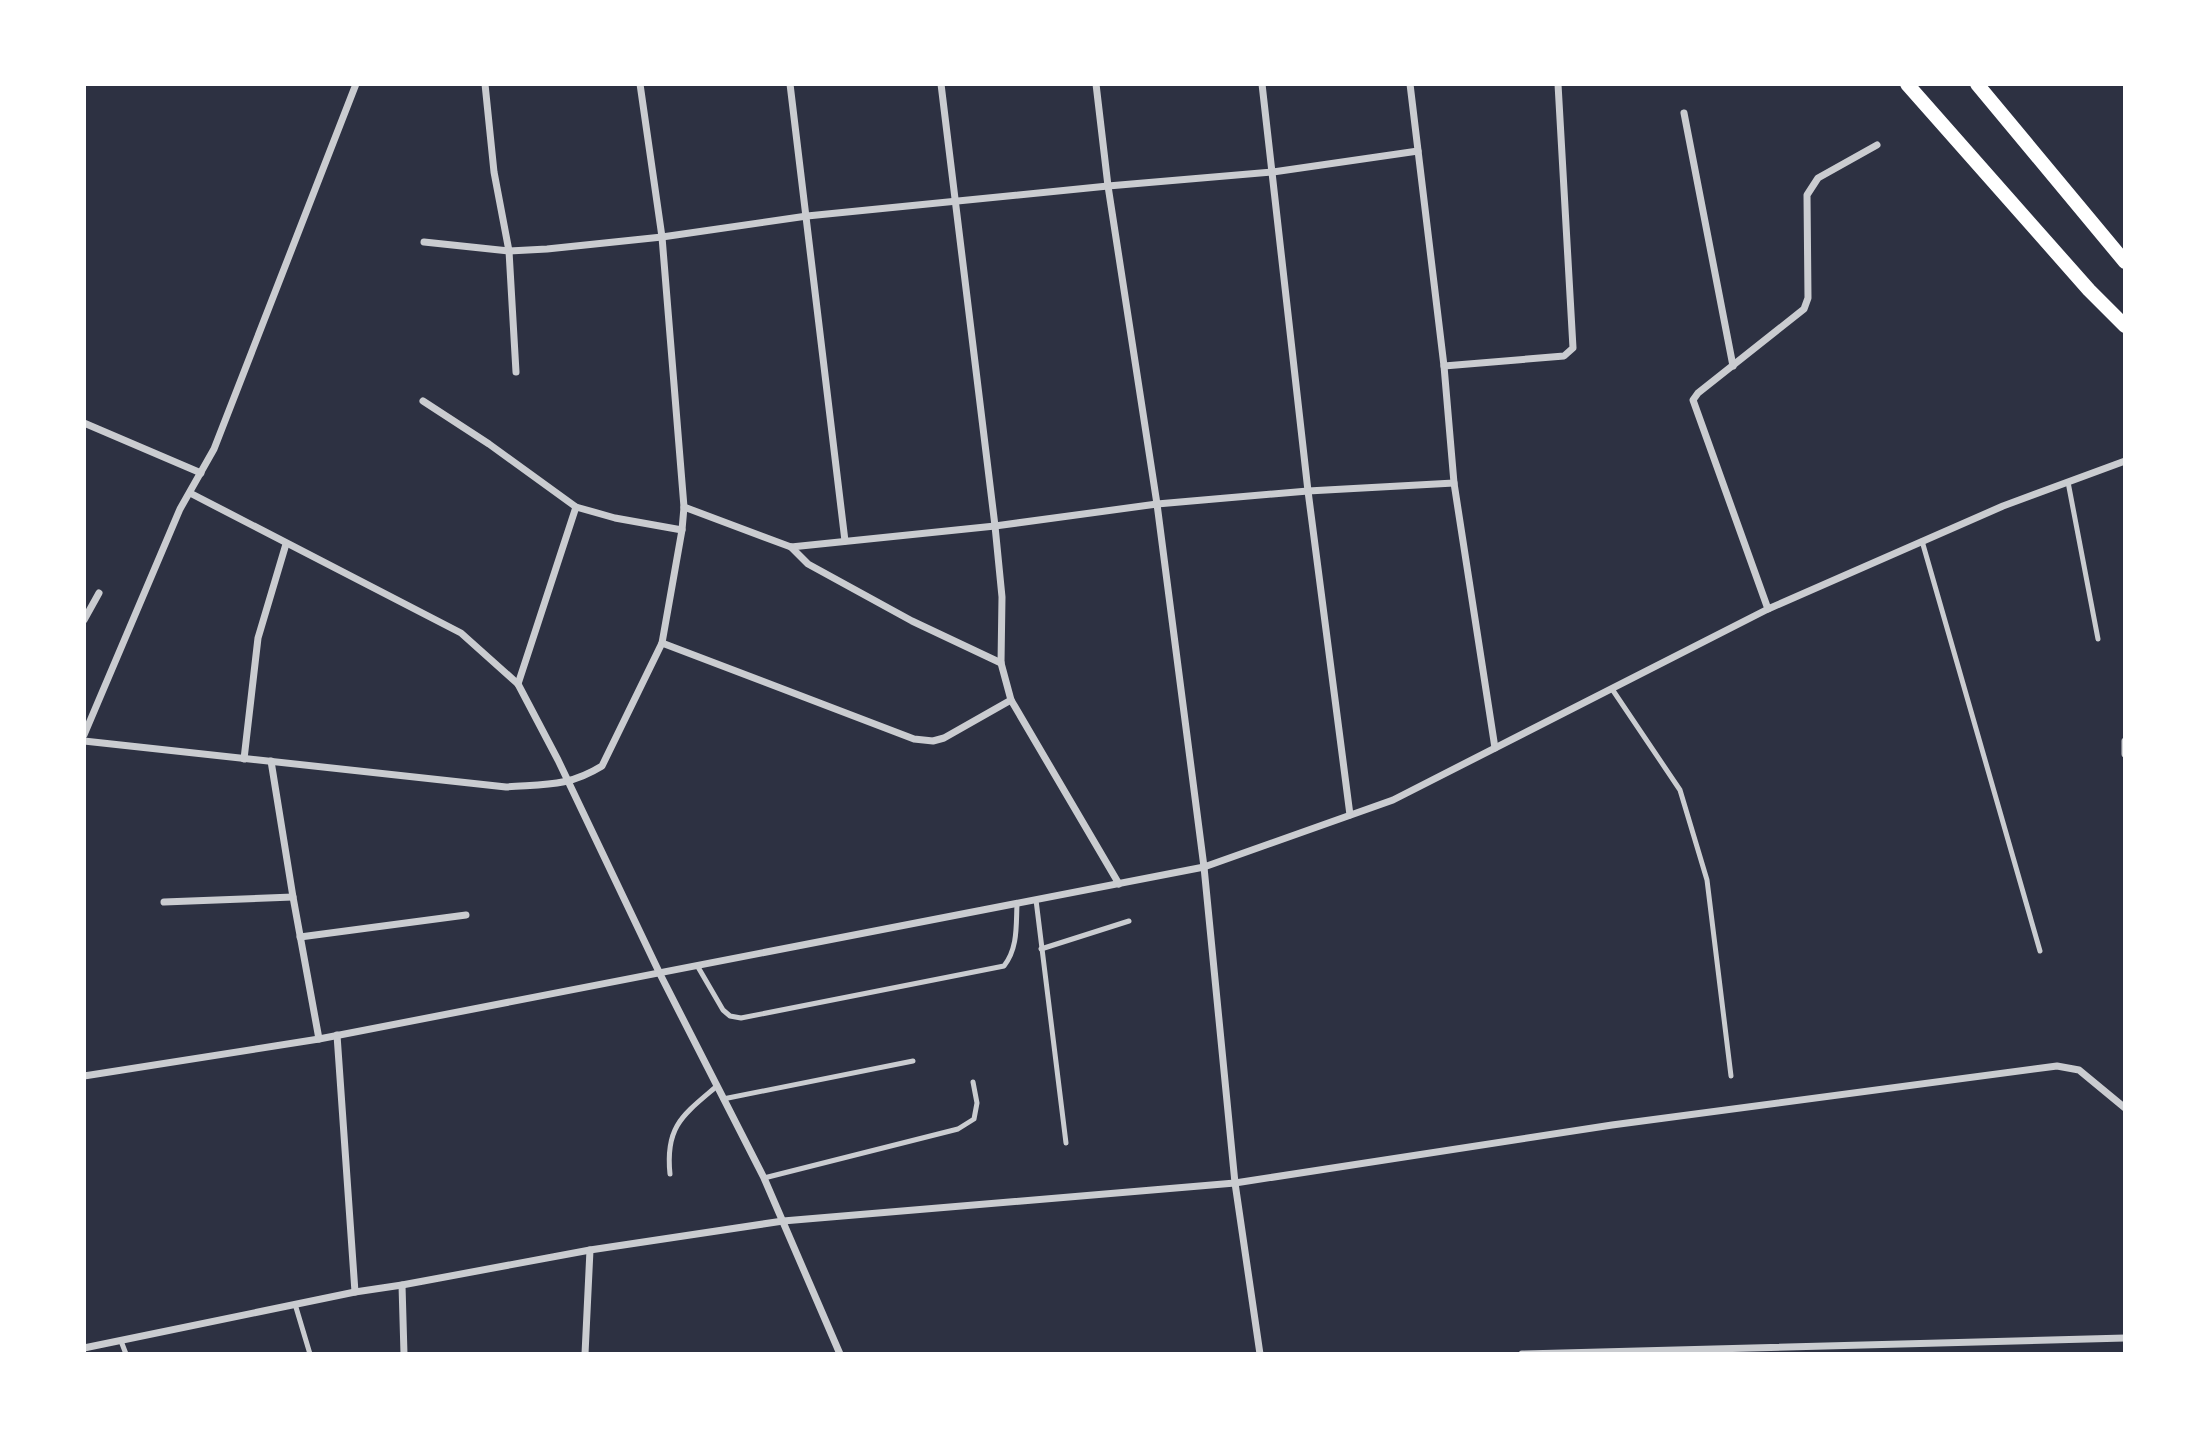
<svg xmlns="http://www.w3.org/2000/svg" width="2209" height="1438" viewBox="0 0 2209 1438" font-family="'Work Sans',sans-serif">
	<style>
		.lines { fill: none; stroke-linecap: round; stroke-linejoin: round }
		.service { stroke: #caccd0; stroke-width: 5 }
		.minor { stroke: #caccd0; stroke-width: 7 }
		.secondary { stroke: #fff; stroke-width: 14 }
	</style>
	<rect width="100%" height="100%" fill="#2d3142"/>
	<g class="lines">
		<g class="service">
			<path d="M2068 482 2098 639"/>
			<path d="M1922 541 2040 951"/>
			<path d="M1612 689 1680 790 1707 880 1731 1076"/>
			<path d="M1036 900 1066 1143"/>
			<path d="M1041 949 1129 921"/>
			<path d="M698 967 723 1010 730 1016 741 1018 1004 966C1018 948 1016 926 1017 904"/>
			<path d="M723 1099 913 1061"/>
			<path d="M670 1174C665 1126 683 1115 717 1086"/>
			<path d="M764 1178 958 1129 974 1119 977 1103 973 1082"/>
			<path d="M295 1304 310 1354"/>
			<path d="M121 1341 126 1354"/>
		</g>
		<g class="minor">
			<path d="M485 84 494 172 509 251 516 372"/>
			<path d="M790 84 845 541"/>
			<path d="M941 84 995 526 1002 597 1001 663 1011 700 1119 884"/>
			<path d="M1096 84 1108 186 1157 504 1204 867 1235 1183 1260 1354"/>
			<path d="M1262 84 1308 491 1350 815"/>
			<path d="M1410 84 1444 366 1454 483 1495 748"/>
			<path d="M1684 113 1733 366"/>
			<path d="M424 242 509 251 547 249 662 237 807 216 1108 186 1273 172 1418 151"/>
			<path d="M1444 366 1564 356 1573 348 1558 84"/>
			<path d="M423 401 489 444 576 507 615 518 682 530"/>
			<path d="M84 423 201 473"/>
			<path d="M190 493 461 633 518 684 558 760 660 974 764 1178 840 1354"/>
			<path d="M684 507 791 547 995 526 1157 504 1308 491 1454 483"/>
			<path d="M791 547 808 564 912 621 1001 663"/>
			<path d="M1768 609 1693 400 1698 393 1804 309 1808 298 1807 195 1818 178 1877 145"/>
			<path d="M84 620 99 593"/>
			<path d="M662 643 914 739 933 741 944 738 1011 700"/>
			<path d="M518 684 576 507"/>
			<path d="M84 735 180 509 214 449 356 84"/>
			<path d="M84 741 506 787C545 784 568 787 602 766L662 643 682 530 684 507 662 237 640 84"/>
			<path d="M2125 741V754"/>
			<path d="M244 759 258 638 286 544"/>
			<path d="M271 761 293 897 319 1039"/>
			<path d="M164 902 293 897"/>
			<path d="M300 937 466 915"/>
			<path d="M337 1035 355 1292"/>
			<path d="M84 1076 319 1039 1204 867 1393 800 1768 609 2003 506 2125 461"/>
			<path d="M402 1285 404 1354"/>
			<path d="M84 1348 355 1292 402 1285 590 1250 783 1221 1235 1183 1612 1125 2057 1066 2079 1070 2125 1108"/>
			<path d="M585 1354 590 1250"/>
			<path d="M1522 1354 2125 1338"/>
		</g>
		<g class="secondary">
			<path d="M1907 84 2089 290 2125 326"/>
			<path d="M1977 84 2125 262"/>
		</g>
	</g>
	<rect width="2209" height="1438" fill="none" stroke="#ffffff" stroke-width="172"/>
</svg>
